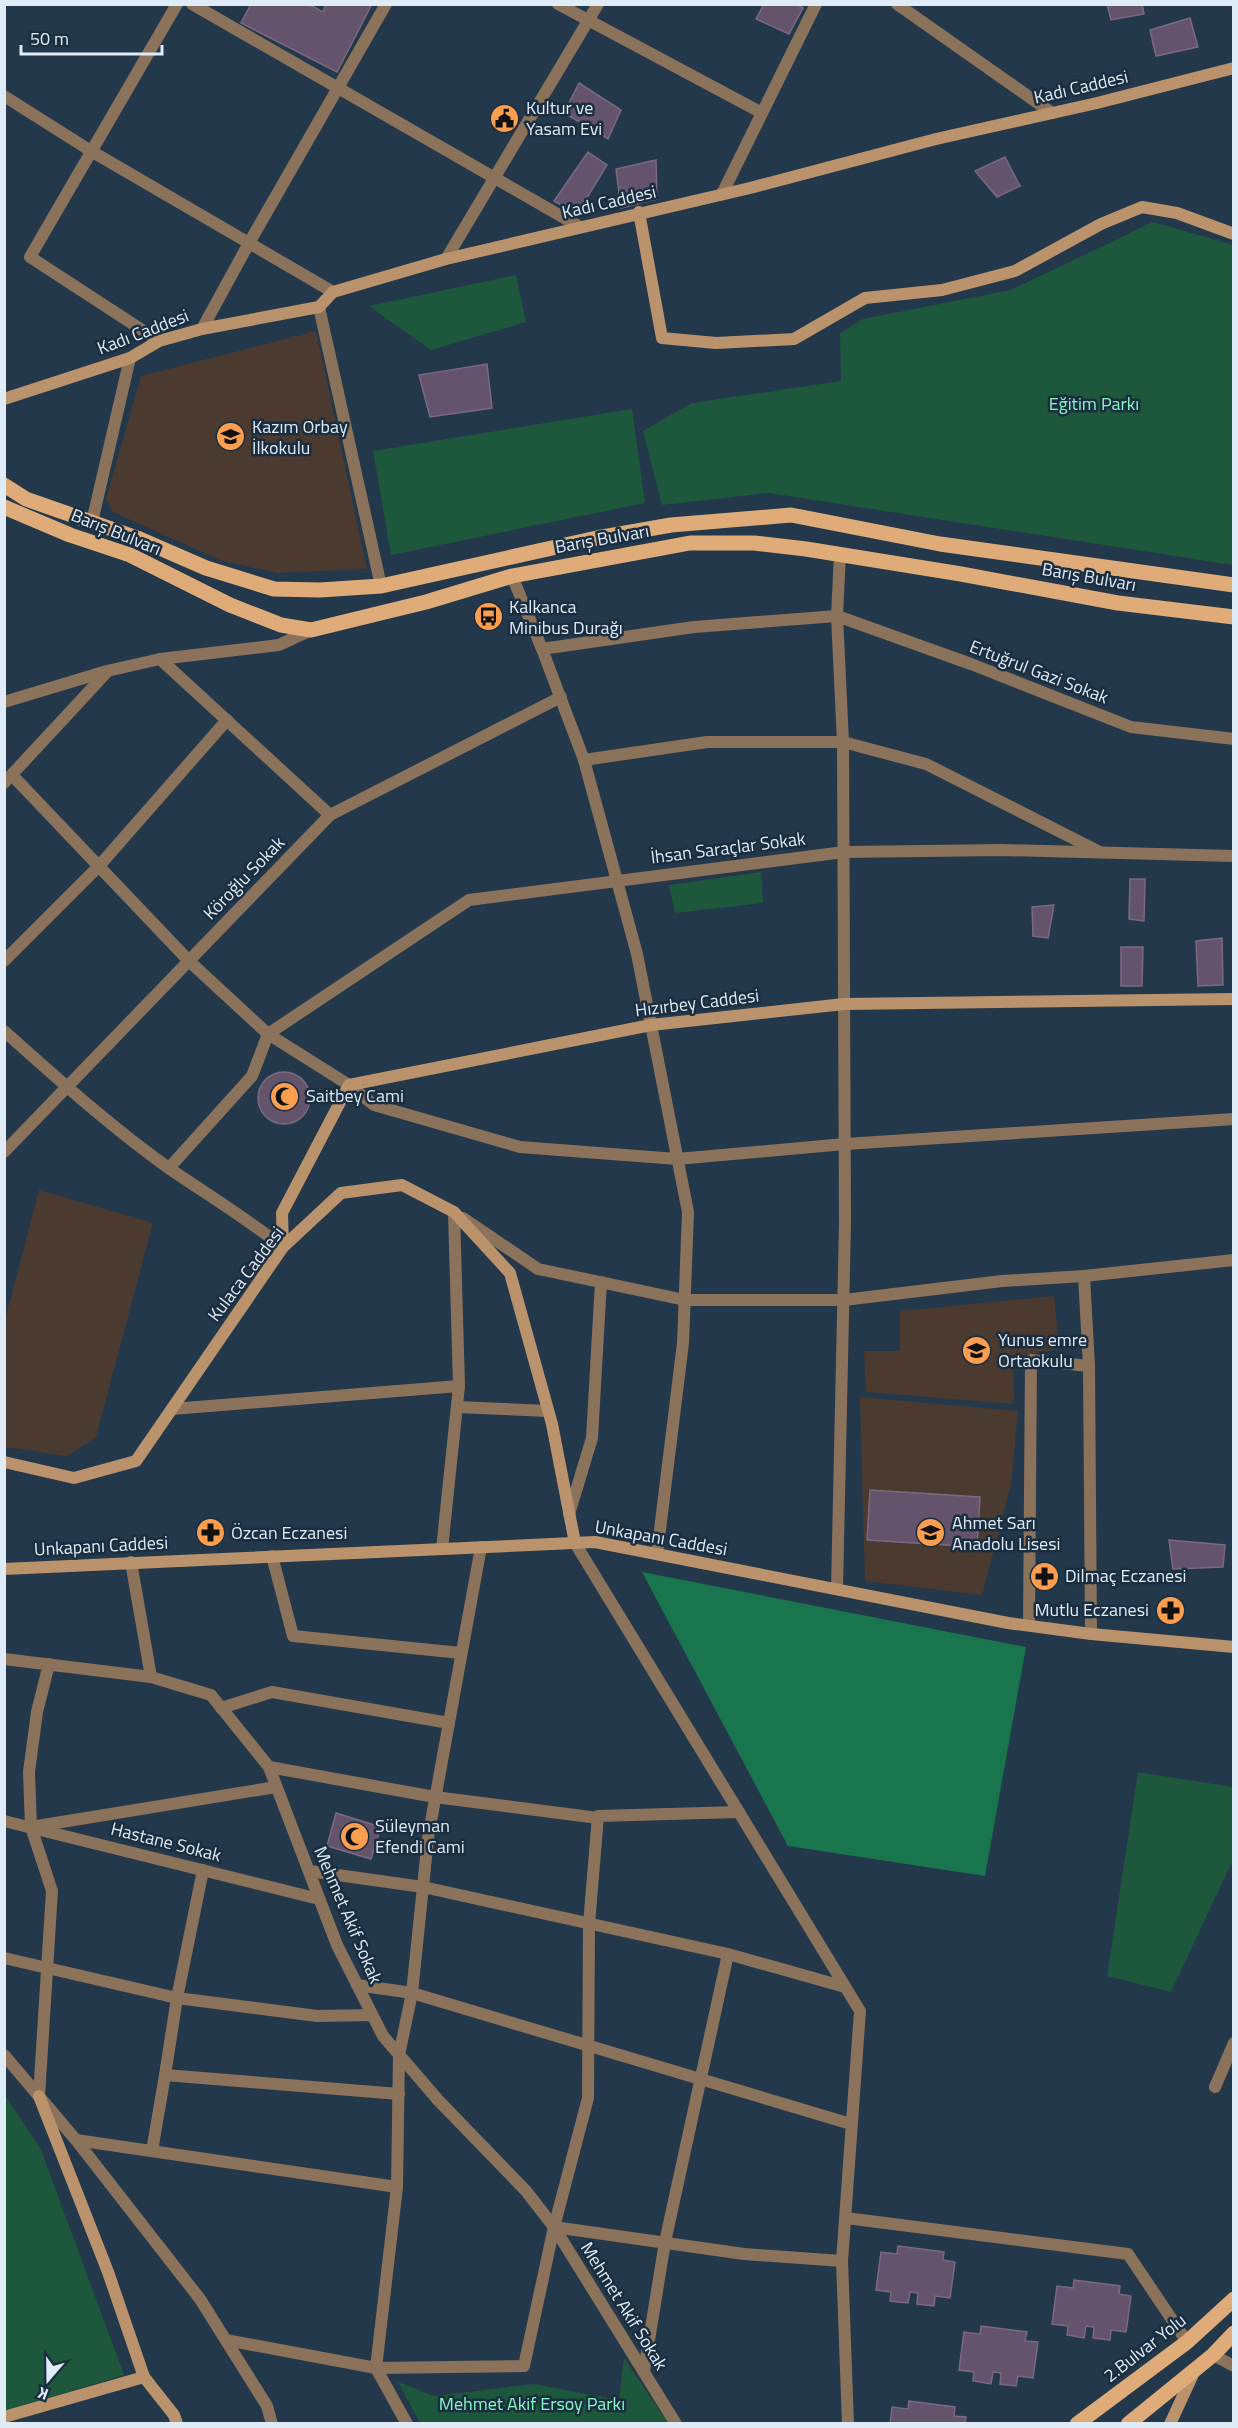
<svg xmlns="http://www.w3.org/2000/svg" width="1238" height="2428" viewBox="0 0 1238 2428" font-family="'Titillium Web',sans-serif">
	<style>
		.education { fill: #4b3a30 }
		.green { fill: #1d573c }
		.forest { fill: #19754d }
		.building { fill: #64546b; stroke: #7a6981; stroke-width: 1.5 }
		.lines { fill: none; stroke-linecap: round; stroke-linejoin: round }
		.street { stroke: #8b725a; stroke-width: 12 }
		.secondary { stroke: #ba936c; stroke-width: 12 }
		.primary { stroke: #dfac79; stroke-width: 15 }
		.labels { text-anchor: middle; stroke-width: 5; stroke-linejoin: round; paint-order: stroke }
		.street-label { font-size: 18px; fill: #dfebf7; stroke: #1a2e40 }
		.poi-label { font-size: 18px; fill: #dfebf7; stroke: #1a2e40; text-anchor: start }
		.park-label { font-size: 18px; fill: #85f8bc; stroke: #1a2e40 }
	</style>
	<rect width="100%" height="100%" fill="#24384b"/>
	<g class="education">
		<path d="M316 331 367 569 278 573 220 560 113 512 106 499 141 376Z"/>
		<path d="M39 1190 153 1223 96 1437 67 1456 5 1447V1320Z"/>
		<path d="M1054 1296 1059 1349 1013 1357 1014 1404 866 1392 864 1351H900V1311Z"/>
		<path d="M860 1397 1018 1411 1011 1485 982 1595 865 1581Z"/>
	</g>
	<g class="green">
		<path d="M1153 222 1233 245V565L769 493 662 505 643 431 692 403 841 381 840 333 863 319 1011 290Z"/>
		<path d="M516 275 526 322 431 350 369 306Z"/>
		<path d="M632 409 645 503 391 555 373 451Z"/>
		<path d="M761 872 763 903 675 913 669 885Z"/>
		<path d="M1138 1772 1233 1787V1860L1171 1992 1107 1976Z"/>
		<path d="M4 2094 41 2150 124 2375 5 2411Z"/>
		<path d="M624 2358 668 2423H420L398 2382 434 2396 534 2384 619 2400Z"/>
	</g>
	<path class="forest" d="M642 1572 1026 1647 985 1876 788 1846Z"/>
	<g class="building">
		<path d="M251 4H308L323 12 326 4H372L337 72 241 23Z"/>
		<path d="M764 4H796L803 8 789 34 756 19Z"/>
		<path d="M1107 4H1142L1144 14 1111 20Z"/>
		<path d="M1190 18 1198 47 1156 56 1150 30Z"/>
		<path d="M579 83 621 110 608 139 564 113Z"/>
		<path d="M588 152 607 165 577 214 554 201Z"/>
		<path d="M1005 157 1020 186 997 197 975 171Z"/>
		<path d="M656 160 657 199 621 208 616 169Z"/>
		<path d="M487 364 492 408 430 417 419 375Z"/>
		<path d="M1130 879H1145L1144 921 1129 919Z"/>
		<path d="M1054 905 1048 938 1033 936 1032 907Z"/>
		<path d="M1222 938 1223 985 1198 986 1196 941Z"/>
		<path d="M1121 947H1143L1142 986H1121Z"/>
		<circle cx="284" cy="1098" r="26"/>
		<path d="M870 1490 980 1497 977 1547 867 1540Z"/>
		<path d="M1169 1540 1225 1545 1223 1567 1173 1569Z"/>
		<path d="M336 1813 381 1827 371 1859 327 1846Z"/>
		<path d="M898 2246 944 2252 943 2260 955 2262 950 2298 935 2296 934 2306 917 2304 918 2293 910 2292 908 2303 890 2301 891 2292 876 2290 881 2252 897 2254Z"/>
		<path d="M1074 2280 1120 2286 1119 2294 1131 2296 1126 2332 1111 2330 1110 2340 1093 2338 1094 2327 1086 2326 1084 2338 1067 2335 1068 2326 1052 2324 1057 2286 1073 2288Z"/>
		<path d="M981 2326 1027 2332 1025 2341 1038 2342 1033 2378 1018 2376 1016 2386 1000 2384 1001 2373 993 2372 991 2384 973 2381 974 2372 959 2370 964 2332 980 2334Z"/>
		<path d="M909 2401 955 2407 954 2416 966 2417 965 2424H890L892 2407 908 2409Z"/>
	</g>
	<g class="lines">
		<g class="street">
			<path d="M192 4 580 227"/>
			<path d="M558 4 762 113"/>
			<path d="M897 4 1052 113"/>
			<path d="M4 96 91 151 333 292"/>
			<path d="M722 194 816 4"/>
			<path d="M446 259 598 4"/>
			<path d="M319 307 381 586"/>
			<path d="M202 329 249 243 386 4"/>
			<path d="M159 341 30 257 177 4"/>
			<path d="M92 522 130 358"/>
			<path d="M512 576 542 649 584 760 637 954 688 1212 683 1343 657 1554"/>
			<path d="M542 649 694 627 837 616 971 664 1131 727 1234 739"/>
			<path d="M160 659 330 815"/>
			<path d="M4 702 107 671 160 659 279 645 311 630"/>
			<path d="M584 760 707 742H843L926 764 1098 851"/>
			<path d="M12 775 189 961 268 1034 349 1085 374 1105 520 1147 677 1159 845 1144 1234 1119"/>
			<path d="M4 783 107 672"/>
			<path d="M4 961 99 866 227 720"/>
			<path d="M4 1031C58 1079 112 1128 170 1169 208 1195 247 1219 283 1247"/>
			<path d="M268 1034 469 900 844 852 1002 850 1234 856"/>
			<path d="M4 1152 330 815 561 697"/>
			<path d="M169 1168 252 1076 268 1034"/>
			<path d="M454 1212 459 1386"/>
			<path d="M463 1218 538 1269 685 1300H844L1002 1281 1084 1276 1234 1260"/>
			<path d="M1084 1276 1089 1366 1091 1634"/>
			<path d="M457 1407 548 1411"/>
			<path d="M172 1409 459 1386 442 1549"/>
			<path d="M569 1514 592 1438 601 1282"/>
			<path d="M575 1543 860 2011 842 2261 848 2424"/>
			<path d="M481 1547 428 1838 412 1993 851 2124"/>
			<path d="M272 1556 293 1636 461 1653"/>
			<path d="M131 1562 151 1677"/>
			<path d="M837 1589 845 1223 843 742 837 616 840 554"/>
			<path d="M1029 1625 1031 1360 1089 1366"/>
			<path d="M4 1659 151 1677 211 1695 269 1767 337 1945 383 2036 438 2100 526 2191 554 2227 676 2424"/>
			<path d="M49 1664 37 1712 29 1772 31 1827 276 1787"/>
			<path d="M221 1708 272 1692 449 1723"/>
			<path d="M269 1767 435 1797 598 1818"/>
			<path d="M4 1821 319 1899"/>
			<path d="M31 1827 52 1891 39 2096"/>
			<path d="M309 1871 423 1887 728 1954"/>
			<path d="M4 1958 177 1998 203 1870"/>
			<path d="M357 1985 412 1993 399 2055 397 2187 376 2368 407 2424"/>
			<path d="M4 2055 76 2140 200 2299 267 2406 272 2424"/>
			<path d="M165 2075 177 1998 317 2016 372 2015"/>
			<path d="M1215 2087 1234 2043"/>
			<path d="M76 2140 397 2187"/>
			<path d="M152 2151 165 2075 399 2094"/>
			<path d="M846 2218 1128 2254 1187 2342"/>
			<path d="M554 2227 744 2254 842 2261"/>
			<path d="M226 2340 376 2368 524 2366 554 2227 588 2098 589 1924 598 1816 739 1812"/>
			<path d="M1213 2355 1234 2366"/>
			<path d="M644 2371 665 2242 728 1954 845 1987"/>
		</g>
		<g class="secondary">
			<path d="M639 212 662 338 716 343 794 339 865 298 942 290 1015 271 1101 224 1142 207 1177 213 1234 234"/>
			<path d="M4 399 130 358 159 341 202 329 319 307 333 292 446 259 750 188 936 139 1097 103 1234 68"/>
			<path d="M283 1247 282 1213 349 1085 651 1025 844 1004 1234 999"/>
			<path d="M4 1462 74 1478 136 1461 283 1247 341 1193 402 1185 454 1212 510 1273 552 1424 575 1543"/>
			<path d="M4 1569 595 1542 1008 1623 1091 1634 1234 1647"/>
			<path d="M39 2096 108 2272 144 2377 174 2415 177 2424"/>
			<path d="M4 2417 144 2377"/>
			<path d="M1170 2424 1195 2370"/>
		</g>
		<g class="primary">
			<path d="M4 485 26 499 137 538 206 568 274 589 320 590 381 586 597 538 671 525 791 515 940 544 1234 585"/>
			<path d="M4 507 70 535 130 555 230 605 281 625 311 630 426 602 512 576 690 543H754L806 549 961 574 1118 603 1234 617"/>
			<path d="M1077 2424 1187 2342 1234 2299"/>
			<path d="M1128 2424 1213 2355 1234 2333"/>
		</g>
	</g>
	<defs>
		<symbol id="civic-disc" viewBox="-11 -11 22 22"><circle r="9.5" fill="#fb9e50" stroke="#1a2e40"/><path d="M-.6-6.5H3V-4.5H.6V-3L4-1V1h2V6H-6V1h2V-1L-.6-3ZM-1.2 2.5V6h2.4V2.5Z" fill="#111"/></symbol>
		<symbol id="school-disc" viewBox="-11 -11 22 22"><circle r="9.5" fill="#fb9e50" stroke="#1a2e40"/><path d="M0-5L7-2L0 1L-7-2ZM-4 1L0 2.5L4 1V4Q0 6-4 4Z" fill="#111"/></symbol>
		<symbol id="bus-disc" viewBox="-11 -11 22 22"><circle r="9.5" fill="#fb9e50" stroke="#1a2e40"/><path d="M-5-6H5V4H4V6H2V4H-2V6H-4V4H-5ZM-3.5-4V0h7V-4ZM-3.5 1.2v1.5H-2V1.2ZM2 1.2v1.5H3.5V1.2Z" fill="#111"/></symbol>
		<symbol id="mosque-disc" viewBox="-11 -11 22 22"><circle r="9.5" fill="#fb9e50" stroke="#1a2e40"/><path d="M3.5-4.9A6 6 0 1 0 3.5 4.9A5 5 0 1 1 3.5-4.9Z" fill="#111"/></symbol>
		<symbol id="pharmacy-disc" viewBox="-11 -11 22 22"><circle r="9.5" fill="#fb9e50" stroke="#1a2e40"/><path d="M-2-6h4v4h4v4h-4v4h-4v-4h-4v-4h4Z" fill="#111"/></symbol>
	</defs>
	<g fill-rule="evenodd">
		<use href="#civic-disc" x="488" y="102" width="33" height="33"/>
		<use href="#school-disc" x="214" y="420" width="33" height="33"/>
		<use href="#bus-disc" x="472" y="600" width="33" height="33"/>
		<use href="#mosque-disc" x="268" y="1080" width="33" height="33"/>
		<use href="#school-disc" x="960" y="1334" width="33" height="33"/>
		<use href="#pharmacy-disc" x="194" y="1516" width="33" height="33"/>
		<use href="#school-disc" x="914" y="1516" width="33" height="33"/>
		<use href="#pharmacy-disc" x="1028" y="1560" width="33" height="33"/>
		<use href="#pharmacy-disc" x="1154" y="1594" width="33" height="33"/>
		<use href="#mosque-disc" x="338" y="1820" width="33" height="33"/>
	</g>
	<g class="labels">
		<g class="street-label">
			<text transform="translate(1081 87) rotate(-13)" y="6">Kadı Caddesi</text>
			<text transform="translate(609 202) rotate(-13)" y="6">Kadı Caddesi</text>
			<text transform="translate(143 332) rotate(-21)" y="6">Kadı Caddesi</text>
			<text transform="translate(116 532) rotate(22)" y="6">Barış Bulvarı</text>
			<text transform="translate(602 539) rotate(-10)" y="6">Barış Bulvarı</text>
			<text transform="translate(1089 577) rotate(10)" y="6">Barış Bulvarı</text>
			<text transform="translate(1039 672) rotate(21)" y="6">Ertuğrul Gazi Sokak</text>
			<text transform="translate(728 848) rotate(-7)" y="6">İhsan Saraçlar Sokak</text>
			<text transform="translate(244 878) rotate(-46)" y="6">Köroğlu Sokak</text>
			<text transform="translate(697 1003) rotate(-7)" y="6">Hızırbey Caddesi</text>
			<text transform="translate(246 1274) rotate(-53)" y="6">Kulaca Caddesi</text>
			<text transform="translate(661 1538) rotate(10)" y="6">Unkapanı Caddesi</text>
			<text transform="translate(101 1546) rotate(-3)" y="6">Unkapanı Caddesi</text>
			<text transform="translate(166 1842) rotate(14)" y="6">Hastane Sokak</text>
			<text transform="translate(348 1915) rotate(67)" y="6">Mehmet Akif Sokak</text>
			<text transform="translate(624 2306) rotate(58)" y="6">Mehmet Akif Sokak</text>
			<text transform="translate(1145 2348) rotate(-38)" y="6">2.Bulvar Yolu</text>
		</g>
		<g class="poi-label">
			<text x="526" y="114">Kultur ve<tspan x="526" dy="21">Yasam Evi</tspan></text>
			<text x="252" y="433">Kazım Orbay<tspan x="252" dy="21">İlkokulu</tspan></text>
			<text x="509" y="613">Kalkanca<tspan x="509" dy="21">Minibus Durağı</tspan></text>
			<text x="306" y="1102">Saitbey Cami</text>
			<text x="998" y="1346">Yunus emre<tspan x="998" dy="21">Ortaokulu</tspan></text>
			<text x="952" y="1529">Ahmet Sarı<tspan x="952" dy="21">Anadolu Lisesi</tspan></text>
			<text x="231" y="1539">Özcan Eczanesi</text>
			<text x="1065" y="1582">Dilmaç Eczanesi</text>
			<text x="1149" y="1616" text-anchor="end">Mutlu Eczanesi</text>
			<text x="375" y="1832">Süleyman<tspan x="375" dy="21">Efendi Cami</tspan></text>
		</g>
		<g class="park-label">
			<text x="1094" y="410">Eğitim Parkı</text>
			<text x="532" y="2410">Mehmet Akif Ersoy Parkı</text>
		</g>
	</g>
	<rect width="1238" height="2428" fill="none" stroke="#dfebf7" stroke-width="12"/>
	<g transform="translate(48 2380) rotate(200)" stroke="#1a2e40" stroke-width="4.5" paint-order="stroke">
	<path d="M0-4.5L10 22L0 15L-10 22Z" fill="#dfebf7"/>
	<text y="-9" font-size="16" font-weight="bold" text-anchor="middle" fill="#dfebf7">K</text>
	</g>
	<path d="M21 45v9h141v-9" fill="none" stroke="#dfebf7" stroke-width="3"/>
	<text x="30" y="45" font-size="18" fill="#dfebf7" stroke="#1a2e40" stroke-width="4.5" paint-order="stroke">50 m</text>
</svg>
